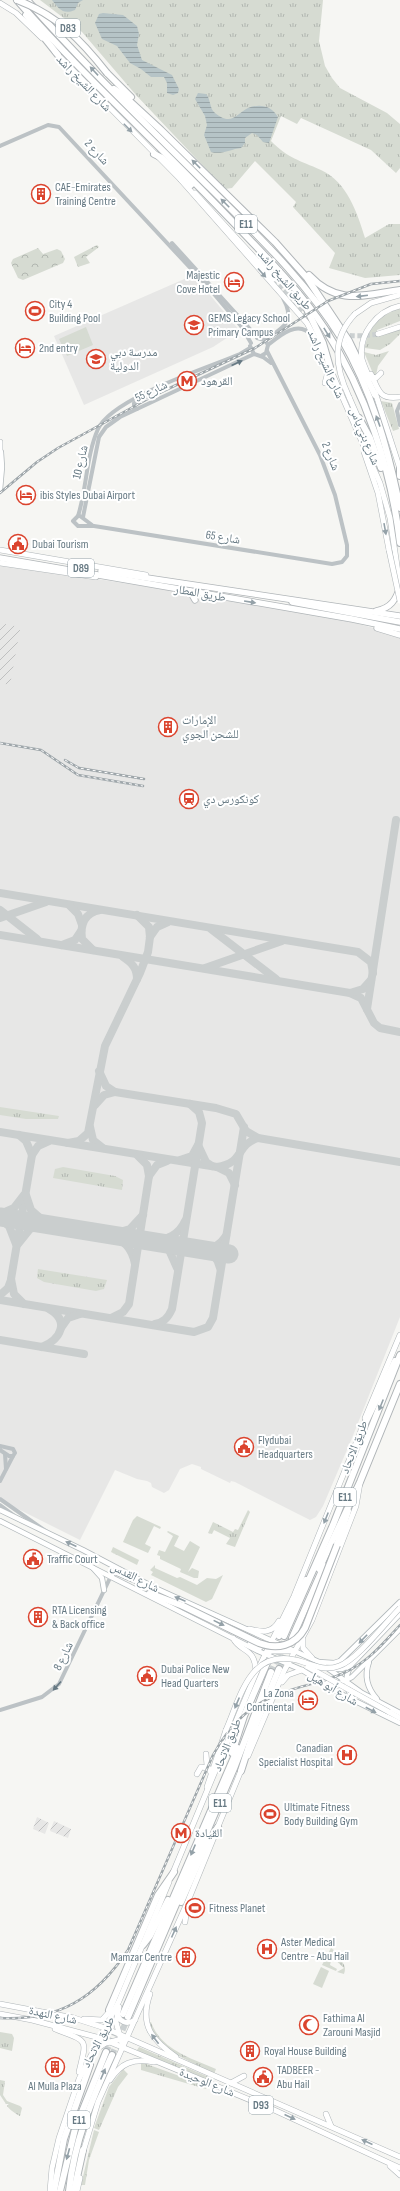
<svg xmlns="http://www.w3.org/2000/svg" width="400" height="2191" viewBox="0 0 400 2191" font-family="'Sofia Sans Condensed','Noto Naskh Arabic',sans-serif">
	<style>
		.built { fill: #e7e7e6 }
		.industrial { fill: url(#industrial-furrows) }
		.grass { fill: url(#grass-tufts) }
		.park { fill: url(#park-crowns) }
		.garden { fill: #d6dbd2 }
		.water { fill: url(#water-rules) }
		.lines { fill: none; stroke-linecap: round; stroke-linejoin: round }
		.taxiway { stroke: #cacece; stroke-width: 8 }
		.runway { stroke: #cacece; stroke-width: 19 }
		.primary-tunnel { stroke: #cbd0d1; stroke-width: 5; stroke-dasharray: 5 2.5; stroke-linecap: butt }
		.motorway-tunnel { stroke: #cbd0d1; stroke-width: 6; stroke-dasharray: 6 3; stroke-linecap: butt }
		.secondary-casing { stroke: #b1b8bb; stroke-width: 6 }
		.primary-casing { stroke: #b0b6b9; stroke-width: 6 }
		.trunk-casing { stroke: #b0b5b8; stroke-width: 7 }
		.motorway-casing { stroke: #b0b5b8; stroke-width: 8 }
		.tertiary { stroke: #bcc2c5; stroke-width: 4 }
		.secondary { stroke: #fff; stroke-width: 4.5 }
		.primary { stroke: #fff; stroke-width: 5 }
		.trunk { stroke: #fff; stroke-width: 5.5 }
		.motorway { stroke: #fff; stroke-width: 6 }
		.rail-casing { stroke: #9ea6aa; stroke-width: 2.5 }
		.rail { stroke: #fff; stroke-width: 1; stroke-dasharray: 3; stroke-linecap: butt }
		.primary-bridge-casing { stroke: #b0b6b9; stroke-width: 6; stroke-linecap: butt }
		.motorway-bridge-casing { stroke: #b0b5b8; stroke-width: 8; stroke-linecap: butt }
		.primary-bridge { stroke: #fff; stroke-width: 5 }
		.motorway-bridge { stroke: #fff; stroke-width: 6 }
		.oneway { fill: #94a1a8 }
		.oneway2 { fill: #667983 }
		.labels { text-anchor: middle; stroke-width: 4; stroke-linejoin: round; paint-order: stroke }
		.shield { fill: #fff; stroke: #94a1a8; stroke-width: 1 }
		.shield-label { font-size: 11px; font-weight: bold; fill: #667983 }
		.street-label { font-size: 12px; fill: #667983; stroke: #fff }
		.poi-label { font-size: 12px; fill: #667983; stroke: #fff; text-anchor: start }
	</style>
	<defs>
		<pattern id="industrial-furrows" width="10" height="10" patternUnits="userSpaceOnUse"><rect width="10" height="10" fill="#e7e7e6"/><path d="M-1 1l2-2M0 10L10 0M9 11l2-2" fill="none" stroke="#bfc0c0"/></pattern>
		<pattern id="grass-tufts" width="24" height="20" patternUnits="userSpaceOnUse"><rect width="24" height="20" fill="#d6dbd2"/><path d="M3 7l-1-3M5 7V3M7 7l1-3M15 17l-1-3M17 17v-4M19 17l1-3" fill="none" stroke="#b1b6b0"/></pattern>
		<pattern id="park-crowns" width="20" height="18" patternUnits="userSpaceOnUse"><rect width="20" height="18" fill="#d6dbd2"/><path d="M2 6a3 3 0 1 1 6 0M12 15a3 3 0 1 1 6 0" fill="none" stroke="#b1b6b0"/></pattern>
		<pattern id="water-rules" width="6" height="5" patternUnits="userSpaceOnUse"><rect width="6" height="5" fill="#b6c4c7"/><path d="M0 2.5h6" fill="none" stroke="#98a4a7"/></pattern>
	</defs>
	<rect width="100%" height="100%" fill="#f6f6f3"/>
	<g class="built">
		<path d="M189 277H195L239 330 213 347 84 405 54 336Z"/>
		<path d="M0 564 279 607 351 622 396 634 400 637V1317L352 1438 323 1506 316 1517 310 1520 235 1482 231 1481 230 1483 201 1469V1467L192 1464 180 1469 169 1490 164 1493 152 1487 151 1483 147 1481 137 1479 115 1470 80 1540 0 1500Z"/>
	</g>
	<g class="industrial">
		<path d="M0 623 15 626 20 630 10 685 0 683Z"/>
		<path d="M37 1817 49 1823 45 1834 33 1829Z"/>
		<path d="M54 1821 71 1829 68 1838 50 1831Z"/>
	</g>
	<g class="grass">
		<path d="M40 0H323L319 41 325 66 332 78 340 88 387 113 400 124V168L396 173 371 150 301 118 297 124 281 116 271 141C289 159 299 160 321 170 347 182 357 212 365 238L389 224H400V275L365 278 329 268 335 253 293 207 296 202 255 161 232 188 225 189 136 95 82 32Z"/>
		<path d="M400 308V321L377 330 378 335 400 329V334L390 344 380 350 365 348C368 327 380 315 400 308Z"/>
		<path d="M389 351 378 366 376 375 374 376 364 352 376 355Z"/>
		<path d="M381 401 392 403 399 429 393 431Z"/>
		<path d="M0 1107 59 1116 58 1119H26L0 1115Z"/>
		<path d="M63 1167 115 1176 123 1180 122 1190 53 1178 55 1169Z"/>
		<path d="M38 1269 107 1280 104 1289 96 1291 44 1282 37 1278Z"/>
		<path d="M248 1510 250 1512 235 1547 226 1544 230 1538 214 1530 212 1534 208 1533 213 1522 233 1532 235 1529 238 1530Z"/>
		<path d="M113 1547 139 1560 137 1565 111 1552Z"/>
		<path d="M331 1948 338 1953 335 1957C343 1961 347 1966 344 1974L337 1972 344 1968 332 1957 330 1965 337 1969 336 1971 322 1965Z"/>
		<path d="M151 2022C161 2050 191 2058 216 2069L214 2074 173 2053 159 2043 148 2023Z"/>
		<path d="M0 2032 12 2034 14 2038 12 2051 0 2048Z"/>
		<path d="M139 2047 211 2078 210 2081 144 2054 137 2050Z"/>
		<path d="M141 2062 207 2086 206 2089 141 2070Z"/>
		<path d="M123 2069 128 2074 118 2087 99 2130 94 2128 109 2087Z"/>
		<path d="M0 2080 5 2081 3 2095 7 2101 20 2106 22 2108 20 2116C16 2114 10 2110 7 2106L9 2104H6L0 2095Z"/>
		<path d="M94 2130 99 2132 89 2160 85 2185H81Z"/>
	</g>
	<g class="park">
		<path d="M97 245 99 247 86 257 90 263 78 267 74 257Z"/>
		<path d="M38 248 43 254 57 249 61 251 65 259 63 263 23 280 18 278 11 263 13 259Z"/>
	</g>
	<g class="garden">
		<path d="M86 327 93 345 67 356 59 339Z"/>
		<path d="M137 1516 161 1527 160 1529 154 1526 145 1544 151 1547 148 1553 123 1542 133 1520Z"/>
		<path d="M168 1531 179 1536 174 1546 184 1551 190 1541 200 1547 188 1572 192 1568 199 1571 198 1578H194L180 1572 181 1569 160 1559V1556L157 1555 159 1550 165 1552 173 1536 167 1532Z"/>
		<path d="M155 1565V1568L177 1578 180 1577 197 1585 207 1578 216 1579 223 1575 212 1599 206 1602 151 1575 153 1572 150 1570Z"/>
		<path d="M321 1967 329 1971 322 1988 313 1984Z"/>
	</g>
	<g class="water">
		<path d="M52 0H83L78 3 75 10C63 15 59 9 52 0Z"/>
		<path d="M103 13 123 15 137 26 139 34 137 45 142 60 172 75 179 89 178 93 173 95 167 93V83L164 77H151L141 69 130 63 117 46 102 39 95 23 99 14Z"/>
		<path d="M198 93 206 94C211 99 209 108 215 113 232 127 237 113 248 108 260 103 272 106 278 117L269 143 263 142 257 135 252 133 245 138V143L241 148C231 149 222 155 211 152L204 135 207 125 205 116 195 99Z"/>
	</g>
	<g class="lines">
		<g class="taxiway">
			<path d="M0 893 358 952 371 962 373 973"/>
			<path d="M69 905 78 914 82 925"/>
			<path d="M0 910 37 939"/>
			<path d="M0 918 46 902"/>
			<path d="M211 929 276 979"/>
			<path d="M0 935 350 993 361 998 374 1023 380 1028 400 1032"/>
			<path d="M150 937 157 927 168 922"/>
			<path d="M62 945 75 940 81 931"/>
			<path d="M93 950 82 939C80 925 84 913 100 910"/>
			<path d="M123 957C132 963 137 968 137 979"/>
			<path d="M205 968 282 941"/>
			<path d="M350 993 363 989 371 980"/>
			<path d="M367 1009 396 820"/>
			<path d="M99 1071 106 1086 115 1092 216 1108 236 1114 246 1131 258 1138 400 1162"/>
			<path d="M95 1105 104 1095 115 1092"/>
			<path d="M90 1127 93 1140 103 1148"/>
			<path d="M0 1132 217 1167"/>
			<path d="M19 1135 26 1141 32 1155 11 1279 14 1294 24 1304"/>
			<path d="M68 1143 79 1141 88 1133 105 1046 140 973 148 952 150 937 149 927 137 915"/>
			<path d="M32 1155 38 1146 49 1141"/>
			<path d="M138 1156 147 1165 149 1176"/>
			<path d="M180 1160 192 1156 198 1145 206 1162 212 1166"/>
			<path d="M235 1185 229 1173 217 1167C245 1163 235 1145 258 1138"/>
			<path d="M0 1214 14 1208 24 1195"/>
			<path d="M0 1219 9 1226 16 1244"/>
			<path d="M154 1242 169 1250 177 1268"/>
			<path d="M154 1242C167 1239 179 1235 185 1221"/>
			<path d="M18 1244 30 1229 47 1224 31 1210 26 1195"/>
			<path d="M204 1250C214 1248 220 1245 226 1236"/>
			<path d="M204 1250C213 1254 218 1258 220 1268"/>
			<path d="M135 1264C132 1248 124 1240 109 1235L130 1229 143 1215"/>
			<path d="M0 1295 8 1288 11 1280"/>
			<path d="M0 1300 194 1332 208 1327 213 1318 244 1127"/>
			<path d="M111 1318 123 1312 129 1304 149 1176 157 1165 167 1161"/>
			<path d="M155 1324C164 1322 168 1318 172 1309L202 1123 199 1112 190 1104"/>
			<path d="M61 1328 68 1318 80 1314"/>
			<path d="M0 1340 84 1354"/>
			<path d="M42 1347C61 1339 70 1321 49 1309"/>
		</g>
		<path class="runway" d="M0 1217 229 1254"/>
		<path class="primary-tunnel" d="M274 279C307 317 323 343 378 334"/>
		<g class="motorway-tunnel">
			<path d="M279 1669 288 1647"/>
			<path d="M271 1672 286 1637"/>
			<path d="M106 2052 117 2028"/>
			<path d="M112 2055 128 2017"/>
		</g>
		<defs>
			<g id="secondary">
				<path d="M0 490 2 467 1 452"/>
				<path d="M0 1510 83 1550 155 1588 319 1662 362 1693 400 1713"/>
				<path d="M0 1521 258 1651 302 1670 343 1695 400 1723"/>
				<path d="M93 1568 102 1578 104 1590"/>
				<path d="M111 1576 114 1572 117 1573 150 1587"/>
				<path d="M250 1643 260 1648 265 1643"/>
				<path d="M319 1662 334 1663 340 1661 400 1602"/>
				<path d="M369 1662C364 1676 367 1688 377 1699"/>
				<path d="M351 1665C344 1678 345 1688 354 1700"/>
				<path d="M331 1669H342L351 1665 400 1614"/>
				<path d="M327 1683 336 1685 352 1677 400 1629"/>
			</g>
			<g id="primary">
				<path d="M0 3 16 13 42 38"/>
				<path d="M55 52 183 182"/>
				<path d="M181 180 307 323 324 355"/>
				<path d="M195 193 274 279"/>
				<path d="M355 314 371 303 400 295"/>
				<path d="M378 334 400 327"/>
				<path d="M328 364 380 483 390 518 400 586"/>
				<path d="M371 374C379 391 379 400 400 397"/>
				<path d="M372 377 376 378 381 373"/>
				<path d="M370 379C367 372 364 366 362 359 358 334 377 311 400 306"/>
				<path d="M325 383 329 368"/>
				<path d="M375 392 400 469"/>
				<path d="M349 397 360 422"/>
				<path d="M0 442V456"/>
				<path d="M364 452 378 493 389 550"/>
				<path d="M0 550 146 575"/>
				<path d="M0 563 96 577"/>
				<path d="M365 1418 400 1335"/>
				<path d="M249 1629C262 1632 272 1634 279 1621"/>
				<path d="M233 1638C240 1653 255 1646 256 1672"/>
				<path d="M303 1639V1648L312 1658"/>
				<path d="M266 1654 271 1651H294"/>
				<path d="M282 1682 288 1675 302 1670"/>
				<path d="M389 1712 400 1718"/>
				<path d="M206 1754 207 1765 211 1773"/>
				<path d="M248 1756 284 1671 312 1620 356 1506 360 1483"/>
				<path d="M197 1774 201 1767 208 1768"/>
				<path d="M207 1787 226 1730"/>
				<path d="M217 1829 242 1768"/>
				<path d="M172 1875 256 1673 294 1596 363 1426"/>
				<path d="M185 1922 187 1907"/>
				<path d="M150 1994C139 2025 152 2040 176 2057"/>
				<path d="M0 2004 74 2018 105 2028 400 2157"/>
				<path d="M119 2007 116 2022 123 2047"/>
				<path d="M117 2013C119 2022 127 2025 135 2020"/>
				<path d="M0 2014 32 2020 100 2038 272 2109 400 2168"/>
				<path d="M84 2019 102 2020 111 2010"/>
				<path d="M55 2029C89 2042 87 2038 79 2072"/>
				<path d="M95 2050 106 2043 122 2039"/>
				<path d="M110 2080C121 2063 133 2058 154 2062"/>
				<path d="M231 2083 244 2076"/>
				<path d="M326 2114 331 2126"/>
				<path d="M83 2152 98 2102 188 1901 214 1837"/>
				<path d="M390 2166 400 2175"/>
				<path d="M50 2191 52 2168 59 2138 79 2079 119 2001 169 1882"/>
				<path d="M77 2191 80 2178"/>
			</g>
			<g id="trunk">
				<path d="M0 558 352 619 400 629"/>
				<path d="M101 571 400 616"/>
				<path d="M190 591 195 600"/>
				<path d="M292 602 400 622"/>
				<path d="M376 611C391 608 396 600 400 586"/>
				<path d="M377 628 400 635"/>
			</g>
			<g id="motorway">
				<path d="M17 0C84 77 161 146 231 220 264 255 299 289 325 329 366 393 391 468 400 543"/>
				<path d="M27 0C85 66 148 126 210 188 257 235 306 281 341 338 372 391 388 449 400 508"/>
				<path d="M26 15 58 55"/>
				<path d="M107 73 131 97"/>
				<path d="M114 89 123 95 161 130 275 242 307 278 349 341 375 395"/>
				<path d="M154 154 162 158 191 185"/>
				<path d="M309 275C338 306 364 295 400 290"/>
				<path d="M305 305 323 343 330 367"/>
				<path d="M359 418 370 438 381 468"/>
				<path d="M400 468V476"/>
				<path d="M362 1430 395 1361"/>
				<path d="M337 1545 348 1511"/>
				<path d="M319 1569 360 1482 400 1384"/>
				<path d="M149 1594 157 1596 183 1606"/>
				<path d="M279 1636 306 1580"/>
				<path d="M284 1636 333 1525 400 1355"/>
				<path d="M292 1638 324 1566"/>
				<path d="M232 1753 244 1716 267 1663"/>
				<path d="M241 1771 256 1724 279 1669"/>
				<path d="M181 1902 206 1845 218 1827"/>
				<path d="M143 1945 150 1936 168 1900"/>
				<path d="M109 2010 158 1895 174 1872"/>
				<path d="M123 2014 238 1748"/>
				<path d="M128 2017 235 1766 271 1672"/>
				<path d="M54 2191 64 2139 90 2065"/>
				<path d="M60 2191 75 2129 106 2052"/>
				<path d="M69 2191C74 2142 92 2099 112 2055"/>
				<path d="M74 2191 83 2150"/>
			</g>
		</defs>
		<use href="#secondary" class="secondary-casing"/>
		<use href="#primary" class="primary-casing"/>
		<use href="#trunk" class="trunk-casing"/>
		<use href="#motorway" class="motorway-casing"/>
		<g class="tertiary">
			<path d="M0 146 48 125 59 127 209 288 241 326 251 343"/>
			<path d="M172 243 258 338"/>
			<path d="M257 338 265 340 268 345 266 353 261 356"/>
			<path d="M265 340C284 327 296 322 283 298"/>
			<path d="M268 345C280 335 299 319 312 336"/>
			<path d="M250 346 254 354 263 357 271 363"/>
			<path d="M400 404 397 411 400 425"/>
			<path d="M137 409 134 407V403L149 397 151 391"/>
			<path d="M78 516 73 521 78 526H94L332 564 342 562 347 556V545L335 495 320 455 267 351"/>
			<path d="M78 516C87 488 86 456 98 429 112 398 207 368 240 354L250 348"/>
			<path d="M80 516 92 525"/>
			<path d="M83 517 99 437 106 427 120 417 254 354"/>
			<path d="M0 1446 13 1449 15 1453 13 1456H9L0 1450"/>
			<path d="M5 1454 6 1469"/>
			<path d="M0 1481 13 1456"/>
			<path d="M0 1499 47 1532"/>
			<path d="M0 1505 16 1517"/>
			<path d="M0 1710 42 1697 59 1684 111 1576"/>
		</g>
		<use href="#secondary" class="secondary"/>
		<use href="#primary" class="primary"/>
		<use href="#trunk" class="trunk"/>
		<use href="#motorway" class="motorway"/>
		<defs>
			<g id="rail">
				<path d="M0 493 37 462 58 448 155 395 255 348 328 301 371 284 400 281"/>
				<path d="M0 743 41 750 78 775 143 786"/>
				<path d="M65 760 79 768 144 779"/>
				<path d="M0 2018C59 2021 96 1998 128 1950L213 1755C231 1723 251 1703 287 1691 311 1683 336 1680 358 1665 374 1655 387 1639 400 1625"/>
			</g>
		</defs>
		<use href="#rail" class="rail-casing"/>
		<use href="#rail" class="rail"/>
		<defs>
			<g id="primary-bridge">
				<path d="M349 397C335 367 331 339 355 314"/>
				<path d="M389 550 400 601"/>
				<path d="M308 1667 389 1712"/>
				<path d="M226 1730C242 1693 251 1645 303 1662 315 1666 326 1671 339 1666 357 1660 385 1623 400 1608"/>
			</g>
			<g id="motorway-bridge">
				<path d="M17 0C57 15 81 40 107 73"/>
				<path d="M183 1606 259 1643C277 1650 295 1646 305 1628L337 1545"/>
			</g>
		</defs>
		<use href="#primary-bridge" class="primary-bridge-casing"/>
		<use href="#motorway-bridge" class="motorway-bridge-casing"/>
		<use href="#primary-bridge" class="primary-bridge"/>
		<use href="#motorway-bridge" class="motorway-bridge"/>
	</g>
	<defs><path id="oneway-solid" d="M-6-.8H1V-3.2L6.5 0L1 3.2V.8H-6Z"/></defs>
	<g class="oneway">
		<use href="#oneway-solid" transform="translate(94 71) rotate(-133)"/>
		<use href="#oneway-solid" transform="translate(128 128) rotate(45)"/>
		<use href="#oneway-solid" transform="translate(196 164) rotate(-135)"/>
		<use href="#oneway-solid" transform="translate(225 203) rotate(-135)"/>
		<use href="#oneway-solid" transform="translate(262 273) rotate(48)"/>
		<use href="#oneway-solid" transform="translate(362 296) rotate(173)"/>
		<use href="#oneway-solid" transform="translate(327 333) rotate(58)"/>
		<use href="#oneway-solid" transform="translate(378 421) rotate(-110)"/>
		<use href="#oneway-solid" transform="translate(385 529) rotate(80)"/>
		<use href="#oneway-solid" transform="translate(250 602) rotate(9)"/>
		<use href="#oneway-solid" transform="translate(381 1405) rotate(112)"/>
		<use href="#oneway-solid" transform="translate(326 1518) rotate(112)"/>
		<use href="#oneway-solid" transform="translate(71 1544) rotate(-155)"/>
		<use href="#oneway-solid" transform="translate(180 1599) rotate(-157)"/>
		<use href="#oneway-solid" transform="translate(219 1623) rotate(26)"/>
		<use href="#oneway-solid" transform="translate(363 1639) rotate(134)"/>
		<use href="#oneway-solid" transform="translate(237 1703) rotate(113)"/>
		<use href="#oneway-solid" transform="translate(371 1710) rotate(28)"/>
		<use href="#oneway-solid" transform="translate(193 1850) rotate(113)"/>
		<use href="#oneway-solid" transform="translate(174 1932) rotate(-66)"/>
		<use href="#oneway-solid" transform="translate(155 2039) rotate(-127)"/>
		<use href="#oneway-solid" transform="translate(103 2074) rotate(-67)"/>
		<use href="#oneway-solid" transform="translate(290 2117) rotate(24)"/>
		<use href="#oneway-solid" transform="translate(367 2142) rotate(-156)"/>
		<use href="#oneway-solid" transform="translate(68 2154) rotate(105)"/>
	</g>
	<g class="oneway2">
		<use href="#oneway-solid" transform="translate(237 363) rotate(-25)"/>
		<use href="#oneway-solid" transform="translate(57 1686) rotate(132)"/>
	</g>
	<defs>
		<symbol id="building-ring" viewBox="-11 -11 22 22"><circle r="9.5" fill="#fff" stroke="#db442e" stroke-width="1.5"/><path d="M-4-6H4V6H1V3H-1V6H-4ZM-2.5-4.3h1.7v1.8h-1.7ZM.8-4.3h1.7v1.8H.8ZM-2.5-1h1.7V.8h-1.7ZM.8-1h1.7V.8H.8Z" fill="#db442e"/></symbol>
		<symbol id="hotel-ring" viewBox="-11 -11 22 22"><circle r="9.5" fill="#fff" stroke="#db442e" stroke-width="1.5"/><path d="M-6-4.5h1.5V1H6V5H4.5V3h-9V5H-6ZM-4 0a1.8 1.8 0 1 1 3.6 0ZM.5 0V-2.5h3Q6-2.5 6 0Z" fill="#db442e"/></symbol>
		<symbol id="stadium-ring" viewBox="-11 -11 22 22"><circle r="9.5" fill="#fff" stroke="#db442e" stroke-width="1.5"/><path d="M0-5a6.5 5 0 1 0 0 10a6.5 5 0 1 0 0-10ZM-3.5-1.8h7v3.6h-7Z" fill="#db442e"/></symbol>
		<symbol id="university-ring" viewBox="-11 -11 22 22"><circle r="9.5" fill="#fff" stroke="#db442e" stroke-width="1.5"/><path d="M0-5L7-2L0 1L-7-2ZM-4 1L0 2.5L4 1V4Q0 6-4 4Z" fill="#db442e"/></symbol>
		<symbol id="school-ring" viewBox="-11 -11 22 22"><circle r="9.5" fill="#fff" stroke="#db442e" stroke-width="1.5"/><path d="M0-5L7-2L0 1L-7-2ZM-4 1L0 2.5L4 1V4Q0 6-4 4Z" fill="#db442e"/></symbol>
		<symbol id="metro-ring" viewBox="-11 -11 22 22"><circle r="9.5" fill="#fff" stroke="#db442e" stroke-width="1.5"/><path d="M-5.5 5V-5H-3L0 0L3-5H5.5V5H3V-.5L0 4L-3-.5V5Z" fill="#db442e"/></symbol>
		<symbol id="civic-ring" viewBox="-11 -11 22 22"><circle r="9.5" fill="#fff" stroke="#db442e" stroke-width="1.5"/><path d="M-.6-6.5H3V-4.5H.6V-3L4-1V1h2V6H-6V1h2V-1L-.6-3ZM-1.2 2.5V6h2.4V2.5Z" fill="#db442e"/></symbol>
		<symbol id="station-ring" viewBox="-11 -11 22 22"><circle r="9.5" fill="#fff" stroke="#db442e" stroke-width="1.5"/><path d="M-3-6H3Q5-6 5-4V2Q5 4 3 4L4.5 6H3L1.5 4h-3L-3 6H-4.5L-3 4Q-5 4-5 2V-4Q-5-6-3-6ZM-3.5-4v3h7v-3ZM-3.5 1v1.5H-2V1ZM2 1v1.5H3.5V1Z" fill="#db442e"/></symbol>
		<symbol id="hospital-ring" viewBox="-11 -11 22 22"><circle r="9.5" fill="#fff" stroke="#db442e" stroke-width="1.5"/><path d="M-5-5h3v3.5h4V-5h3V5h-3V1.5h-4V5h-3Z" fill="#db442e"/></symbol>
		<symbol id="mosque-ring" viewBox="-11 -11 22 22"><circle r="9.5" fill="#fff" stroke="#db442e" stroke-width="1.5"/><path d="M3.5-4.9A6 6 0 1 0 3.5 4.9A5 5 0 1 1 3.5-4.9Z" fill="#db442e"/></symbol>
	</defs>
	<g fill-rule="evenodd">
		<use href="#building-ring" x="30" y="183" width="22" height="22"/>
		<use href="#hotel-ring" x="223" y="271" width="22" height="22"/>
		<use href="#stadium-ring" x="24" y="300" width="22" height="22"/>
		<use href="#university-ring" x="183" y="314" width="22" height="22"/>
		<use href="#hotel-ring" x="14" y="337" width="22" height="22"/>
		<use href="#school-ring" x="85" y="348" width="22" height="22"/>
		<use href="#metro-ring" x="176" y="370" width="22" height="22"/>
		<use href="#hotel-ring" x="15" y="484" width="22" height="22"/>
		<use href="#civic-ring" x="7" y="533" width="22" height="22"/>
		<use href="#building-ring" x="157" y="716" width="22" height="22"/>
		<use href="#station-ring" x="178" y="788" width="22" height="22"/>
		<use href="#civic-ring" x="233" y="1436" width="22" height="22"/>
		<use href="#civic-ring" x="22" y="1548" width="22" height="22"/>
		<use href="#building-ring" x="27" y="1606" width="22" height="22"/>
		<use href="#civic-ring" x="136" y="1665" width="22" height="22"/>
		<use href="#hotel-ring" x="297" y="1689" width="22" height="22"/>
		<use href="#hospital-ring" x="336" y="1744" width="22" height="22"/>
		<use href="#stadium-ring" x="259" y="1803" width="22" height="22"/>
		<use href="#metro-ring" x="170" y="1822" width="22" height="22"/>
		<use href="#stadium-ring" x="184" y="1897" width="22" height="22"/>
		<use href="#hospital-ring" x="256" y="1938" width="22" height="22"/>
		<use href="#building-ring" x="175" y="1946" width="22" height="22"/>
		<use href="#mosque-ring" x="298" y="2014" width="22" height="22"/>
		<use href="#building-ring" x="239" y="2040" width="22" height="22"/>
		<use href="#building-ring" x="44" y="2056" width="22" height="22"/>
		<use href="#civic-ring" x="252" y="2066" width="22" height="22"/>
	</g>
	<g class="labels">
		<g class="shield">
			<rect x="56" y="19" width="24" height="18" rx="3"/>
			<rect x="235" y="215" width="22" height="18" rx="3"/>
			<rect x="68" y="559" width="26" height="18" rx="3"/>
			<rect x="334" y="1488" width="22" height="18" rx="3"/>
			<rect x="209" y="1794" width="22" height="18" rx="3"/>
			<rect x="249" y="2096" width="24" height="18" rx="3"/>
			<rect x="68" y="2111" width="22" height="18" rx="3"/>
		</g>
		<g class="shield-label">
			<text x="68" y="32">D83</text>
			<text x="246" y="228">E11</text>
			<text x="81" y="572">D89</text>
			<text x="345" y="1501">E11</text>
			<text x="220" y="1807">E11</text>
			<text x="261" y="2109">D93</text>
			<text x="79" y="2124">E11</text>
		</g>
		<g class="street-label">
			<text transform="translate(84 83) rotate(46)" y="4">شارع الشيخ راشد</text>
			<text transform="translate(97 152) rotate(47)" y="4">شارع 2</text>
			<text transform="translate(285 280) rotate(49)" y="4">طريق الشيخ راشد</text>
			<text transform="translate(326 364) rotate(66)" y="4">شارع الشيخ راشد</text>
			<text transform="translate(151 391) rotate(-25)" y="4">شارع 55</text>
			<text transform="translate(365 436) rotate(68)" y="4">شارع بني ياس</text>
			<text transform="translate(331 456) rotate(68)" y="4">شارع 2</text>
			<text transform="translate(80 462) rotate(-77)" y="4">شارع 10</text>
			<text transform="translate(223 537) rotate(9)" y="4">شارع 65</text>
			<text transform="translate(200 593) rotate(10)" y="4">طريق المطار</text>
			<text transform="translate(354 1447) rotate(-69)" y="4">طريق الاتحاد</text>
			<text transform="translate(135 1577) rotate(27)" y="4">شارع القدس</text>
			<text transform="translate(63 1656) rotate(-64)" y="4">شارع 8</text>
			<text transform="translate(333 1688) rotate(31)" y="4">شارع أبو هيل</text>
			<text transform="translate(227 1745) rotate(-68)" y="4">طريق الاتحاد</text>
			<text transform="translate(53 2015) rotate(12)" y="4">شارع النهدة</text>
			<text transform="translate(98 2042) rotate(-62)" y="4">طريق الاتحاد</text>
			<text transform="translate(207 2082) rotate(22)" y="4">شارع الوحيدة</text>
		</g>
		<g class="poi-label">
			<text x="55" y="191">CAE-Emirates<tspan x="55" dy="14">Training Centre</tspan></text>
			<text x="220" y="279" text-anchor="end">Majestic<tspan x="220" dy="14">Cove Hotel</tspan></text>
			<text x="49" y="308">City 4<tspan x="49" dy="14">Building Pool</tspan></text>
			<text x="208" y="322">GEMS Legacy School<tspan x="208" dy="14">Primary Campus</tspan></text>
			<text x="39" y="352">2nd entry</text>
			<text x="110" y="356">مدرسة دبي<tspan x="110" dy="14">الدولية</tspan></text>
			<text x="201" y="385">القرهود</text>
			<text x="40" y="499">ibis Styles Dubai Airport</text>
			<text x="32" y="548">Dubai Tourism</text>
			<text x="182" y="724">الإمارات<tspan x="182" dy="14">للشحن الجوي</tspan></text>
			<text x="203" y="803">كونكورس دي</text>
			<text x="258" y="1444">Flydubai<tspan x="258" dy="14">Headquarters</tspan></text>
			<text x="47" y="1563">Traffic Court</text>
			<text x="52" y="1614">RTA Licensing<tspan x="52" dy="14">&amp; Back office</tspan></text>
			<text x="161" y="1673">Dubai Police New<tspan x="161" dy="14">Head Quarters</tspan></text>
			<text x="294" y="1697" text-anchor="end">La Zona<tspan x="294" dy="14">Continental</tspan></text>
			<text x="333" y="1752" text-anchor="end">Canadian<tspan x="333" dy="14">Specialist Hospital</tspan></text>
			<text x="284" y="1811">Ultimate Fitness<tspan x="284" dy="14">Body Building Gym</tspan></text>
			<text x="195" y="1837">القيادة</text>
			<text x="209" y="1912">Fitness Planet</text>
			<text x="281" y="1946">Aster Medical<tspan x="281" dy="14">Centre - Abu Hail</tspan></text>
			<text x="172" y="1961" text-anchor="end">Mamzar Centre</text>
			<text x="323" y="2022">Fathima Al<tspan x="323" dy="14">Zarouni Masjid</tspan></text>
			<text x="264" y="2055">Royal House Building</text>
			<text x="277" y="2074">TADBEER -<tspan x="277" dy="14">Abu Hail</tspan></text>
			<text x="55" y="2090" text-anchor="middle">Al Mulla Plaza</text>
		</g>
	</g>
</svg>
